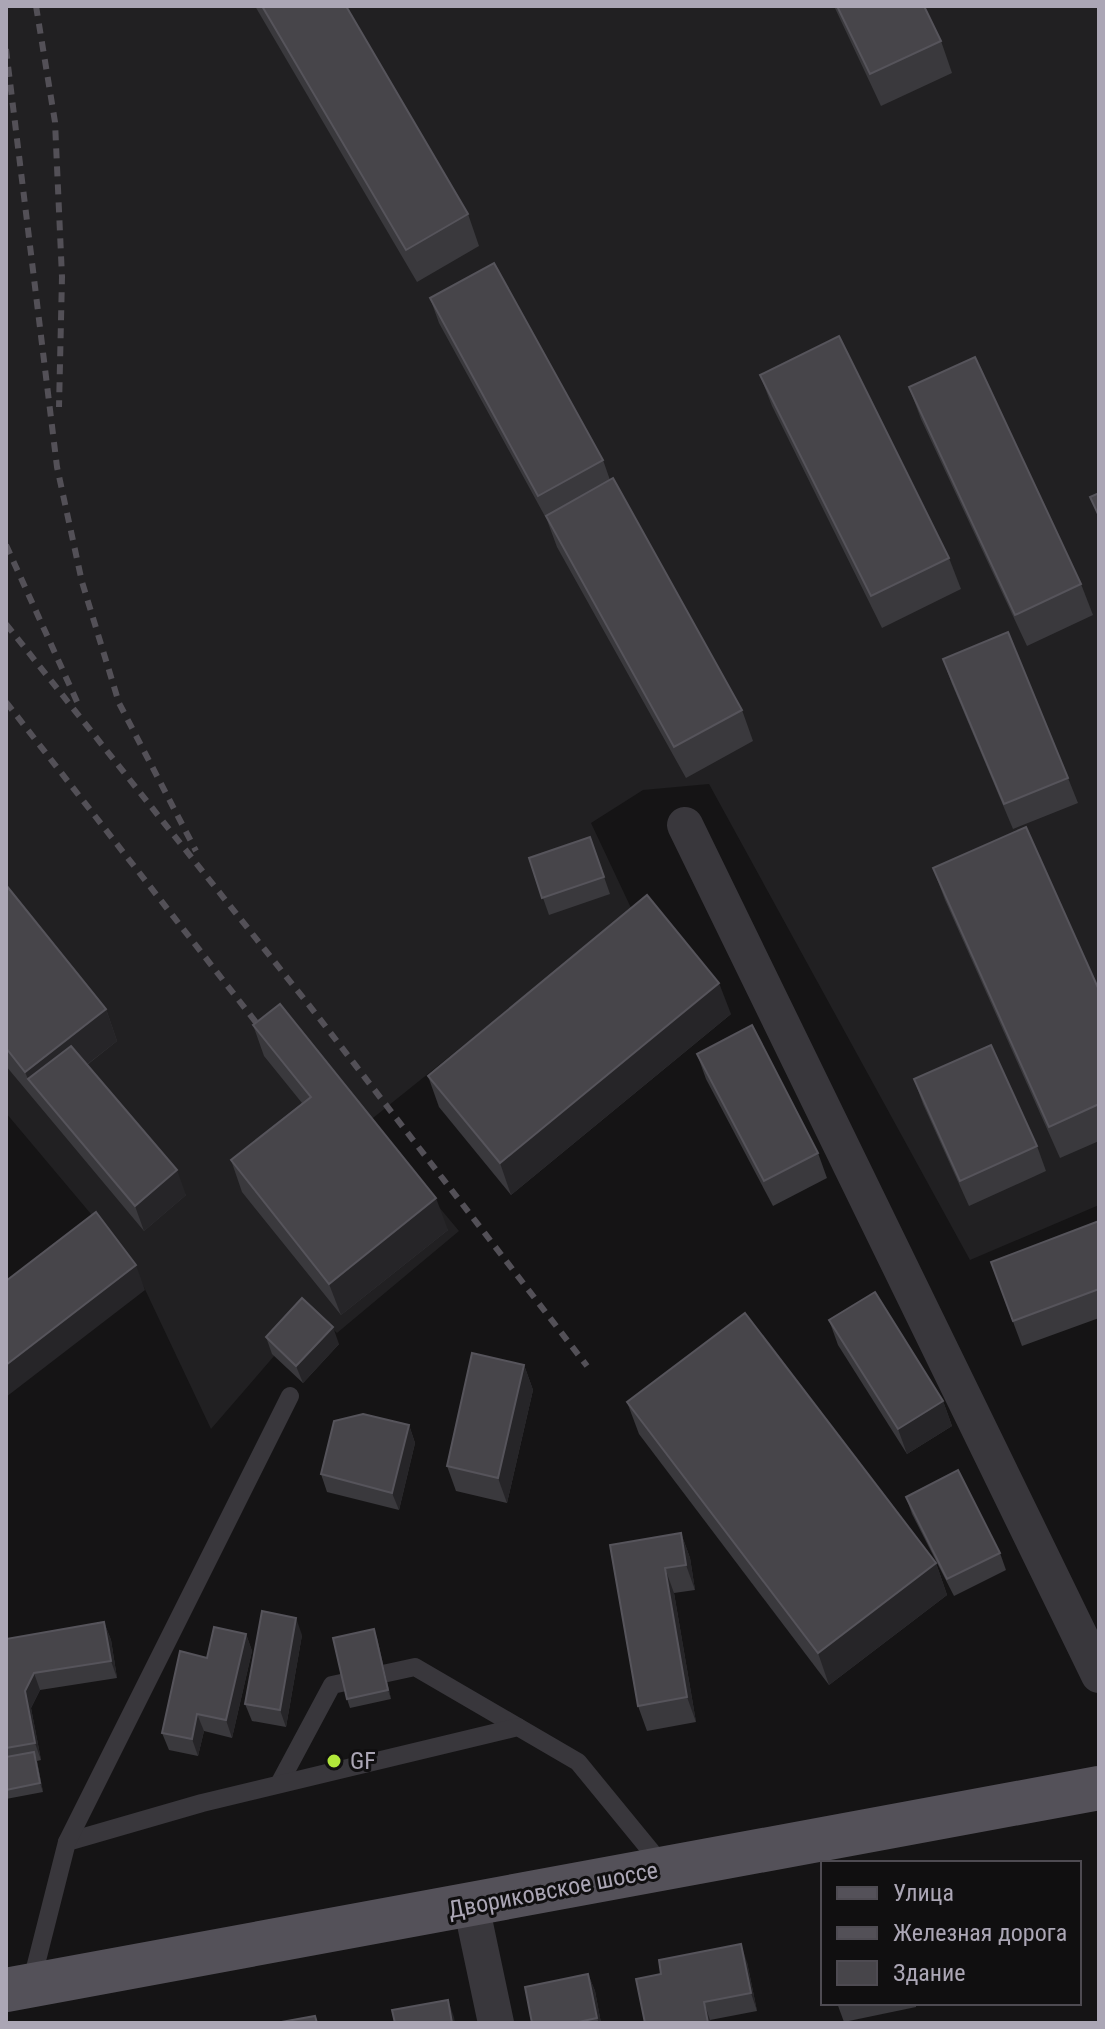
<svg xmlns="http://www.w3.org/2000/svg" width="1105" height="2029" viewBox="0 0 1105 2029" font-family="'Roboto Condensed',sans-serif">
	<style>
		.built { fill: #212022 }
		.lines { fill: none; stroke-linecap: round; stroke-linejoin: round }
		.lane { stroke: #39373c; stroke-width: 18 }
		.street { stroke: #39373c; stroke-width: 36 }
		.primary { stroke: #545159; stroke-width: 44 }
		.rail { stroke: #535057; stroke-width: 6; stroke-dasharray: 10 8; stroke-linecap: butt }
		.wall { fill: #3a393d }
		.shaded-wall { fill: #262528 }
		.building { fill: #47454a; stroke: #56545b; stroke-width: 2 }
		.poi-dot { fill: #b1e73a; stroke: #100f10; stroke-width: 3 }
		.labels { text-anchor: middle; stroke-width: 6; stroke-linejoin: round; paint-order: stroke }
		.poi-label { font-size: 24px; fill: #aba6b5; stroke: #100f10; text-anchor: start }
		.street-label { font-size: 24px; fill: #aba6b5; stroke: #100f10 }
	</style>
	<rect width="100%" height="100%" fill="#151415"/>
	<path class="built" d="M6 6H1099V1205L970 1260 709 784 643 790 591 823 632 910 368 1122 459 1231 337 1333 313 1311 211 1429 133 1264 6 1113Z"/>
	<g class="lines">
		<g class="lane">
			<path d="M279 1784 332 1685 415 1667 518 1727"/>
			<path d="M67 1842 202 1803 518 1727 578 1762 664 1867"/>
			<path d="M31 1984 67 1842 290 1396"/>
		</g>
		<g class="street">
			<path d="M685 825 1099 1675"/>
			<path d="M471 1905 496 2023"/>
		</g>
		<path class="primary" d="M6 1990 1099 1788"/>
		<g class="rail">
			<path d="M36 6 55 122 62 277 59 407"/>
			<path d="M6 49 57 467 82 582 119 703 196 851"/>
			<path d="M6 545 79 706"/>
			<path d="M6 624 316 1014 587 1366"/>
			<path d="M6 702 262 1030"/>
		</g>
	</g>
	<g class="wall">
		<path d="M255 6H346L468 214 479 246 417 282Z"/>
		<path d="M834 6H924L941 41 952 73 881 106Z"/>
		<path d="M430 298 603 460 610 480 742 710 753 741 686 778 557 547 547 520 439 323Z"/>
		<path d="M760 375 949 558 961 589 882 628 772 406Z"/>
		<path d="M909 387 1081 584 1093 615 1027 646 921 419Z"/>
		<path d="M943 659 1068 778 1078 803 1013 829 952 684Z"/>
		<path d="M590 837 610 894 549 915 529 858Z"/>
		<path d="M933 868 1099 990V1141L1060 1158 945 900Z"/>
		<path d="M6 885 106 1009 117 1041 87 1065 186 1195 144 1231 6 1066Z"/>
		<path d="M731 1014 511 1195 439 1107 428 1076Z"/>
		<path d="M253 1025 448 1230 341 1315 242 1192 231 1160 302 1103 264 1056Z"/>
		<path d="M697 1054 818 1153 827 1178 773 1206 706 1079Z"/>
		<path d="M914 1079 1037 1146 1046 1171 969 1206 923 1104Z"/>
		<path d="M1099 1221V1318L1022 1346 991 1262Z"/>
		<path d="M829 1320 943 1401 952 1426 907 1454 838 1345Z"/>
		<path d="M266 1337 339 1344 303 1383 272 1354Z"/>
		<path d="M524 1365 533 1390 507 1503 456 1491 447 1466Z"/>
		<path d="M627 1402 936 1563 947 1595 829 1685 639 1434Z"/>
		<path d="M409 1425 415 1443 399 1510 327 1492 321 1474Z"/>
		<path d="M906 1497 1000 1553 1006 1570 954 1596 912 1514Z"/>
		<path d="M681 1533 690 1558 695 1590 674 1593 696 1722 647 1731 638 1706 610 1545Z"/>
		<path d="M104 1622 111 1640 117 1678 40 1690 31 1708 41 1760 37 1761 43 1792 6 1799V1639Z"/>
		<path d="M246 1634 252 1651 232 1738 204 1731 198 1756 169 1750 162 1733 207 1658Z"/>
		<path d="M302 1635 286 1727 252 1721 245 1704Z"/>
		<path d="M377 1638 391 1699 350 1708 347 1699Z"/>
		<path d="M747 1962 757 2011 710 2020 711 2023H645Z"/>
		<path d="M588 1974 595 1991 601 2023H532Z"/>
		<path d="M837 2003H916V2007L844 2022Z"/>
	</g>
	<g class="shaded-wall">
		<path d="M719 983 731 1014 511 1195 500 1163Z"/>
		<path d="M106 1009 117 1041 44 1098 28 1079 25 1072Z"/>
		<path d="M177 1170 186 1195 144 1231 135 1206Z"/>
		<path d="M436 1198 448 1230 341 1315 329 1284Z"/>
		<path d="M136 1265 145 1290 6 1397V1365Z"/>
		<path d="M333 1327 339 1344 303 1383 296 1366Z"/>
		<path d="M524 1365 533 1390 507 1503 498 1478Z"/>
		<path d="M943 1401 952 1426 907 1454 898 1429Z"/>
		<path d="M409 1425 415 1443 399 1510 392 1493Z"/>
		<path d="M681 1533 690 1558 695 1590 686 1565Z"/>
		<path d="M936 1563 947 1595 829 1685 818 1653Z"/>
		<path d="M665 1568 674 1593 696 1722 687 1697Z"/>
		<path d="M296 1618 302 1635 286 1727 280 1710Z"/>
		<path d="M104 1622 111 1640 117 1678 111 1661Z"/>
		<path d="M374 1629 377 1638 391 1699 388 1690Z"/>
		<path d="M246 1634 252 1651 232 1738 226 1720Z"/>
		<path d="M34 1673 40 1690 31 1708 41 1760 35 1743 25 1691Z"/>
		<path d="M197 1714 204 1731 198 1756 192 1739Z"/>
		<path d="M34 1752 37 1761 43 1792 40 1783Z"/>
		<path d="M741 1944 747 1962 757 2011 751 1993Z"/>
		<path d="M588 1974 595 1991 601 2023H599L597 2018Z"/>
		<path d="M448 2000 454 2017 455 2023H452Z"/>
		<path d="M704 2002 711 2023H708Z"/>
	</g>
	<g class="building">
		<path d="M262 6H346L468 214 406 250Z"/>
		<path d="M837 6H924L941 41 870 74Z"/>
		<path d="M494 263 603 460 538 496 430 298Z"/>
		<path d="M839 336 949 558 871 596 760 375Z"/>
		<path d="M975 357 1081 584 1015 615 909 387Z"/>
		<path d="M613 478 742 710 674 747 546 516Z"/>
		<path d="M1099 493V516L1090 497Z"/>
		<path d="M1008 632 1068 778 1004 804 943 659Z"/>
		<path d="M1026 827 1099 990V1104L1049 1127 933 868Z"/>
		<path d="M590 837 604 877 542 898 529 858Z"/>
		<path d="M6 885 106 1009 25 1072 6 1048Z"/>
		<path d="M647 895 719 983 500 1163 428 1076Z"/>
		<path d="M280 1004 436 1198 329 1284 231 1160 311 1097 253 1025Z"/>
		<path d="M752 1025 818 1153 764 1181 697 1054Z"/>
		<path d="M991 1045 1037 1146 960 1181 914 1079Z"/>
		<path d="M71 1046 177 1170 135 1206 28 1079Z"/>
		<path d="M96 1212 136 1265 6 1365V1281Z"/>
		<path d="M1099 1221V1289L1013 1321 991 1262Z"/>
		<path d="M875 1292 943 1401 898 1429 829 1320Z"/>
		<path d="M302 1298 333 1327 296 1366 266 1337Z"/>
		<path d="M745 1313 936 1563 818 1653 627 1402Z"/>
		<path d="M472 1353 524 1365 498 1478 447 1466Z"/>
		<path d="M363 1414 409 1425 392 1493 321 1474 334 1421Z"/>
		<path d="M958 1470 1000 1553 947 1579 906 1497Z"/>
		<path d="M681 1533 686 1565 665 1568 687 1697 638 1706 610 1545Z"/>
		<path d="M262 1611 296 1618 280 1710 245 1704Z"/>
		<path d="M104 1622 111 1661 34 1673 25 1691 35 1743 6 1748V1639Z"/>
		<path d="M214 1627 246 1634 226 1720 197 1714 192 1739 162 1733 180 1651 207 1658Z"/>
		<path d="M374 1629 388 1690 347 1699 333 1638Z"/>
		<path d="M34 1752 40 1783 6 1790V1757Z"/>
		<path d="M741 1944 751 1993 704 2002 708 2023H645L636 1979 661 1974 659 1960Z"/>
		<path d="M588 1974 597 2018 574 2023H532L525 1987Z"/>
		<path d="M448 2000 452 2023H395L392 2010Z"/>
		<path d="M315 2016 317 2023H276Z"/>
	</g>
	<circle class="poi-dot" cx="334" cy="1761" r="8"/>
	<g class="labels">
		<g class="poi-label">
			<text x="350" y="1769">GF</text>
		</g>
		<g class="street-label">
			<text transform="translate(553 1890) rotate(-11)" y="8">Двориковское шоссе</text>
		</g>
	</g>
	<rect width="1105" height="2029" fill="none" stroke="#aba6b5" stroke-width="16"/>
	<rect x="821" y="1861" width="260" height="144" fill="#100f10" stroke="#4e4b52" stroke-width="2"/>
	<rect x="837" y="1887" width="40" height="12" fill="#545159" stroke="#4e4b52" stroke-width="2"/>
	<text x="893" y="1901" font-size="24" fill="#aba6b5">Улица</text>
	<rect x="837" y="1927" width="40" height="12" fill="#535057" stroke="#4e4b52" stroke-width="2"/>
	<text x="893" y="1941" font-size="24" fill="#aba6b5">Железная дорога</text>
	<rect x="837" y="1961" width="40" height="24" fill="#47454a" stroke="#4e4b52" stroke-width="2"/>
	<text x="893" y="1981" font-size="24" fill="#aba6b5">Здание</text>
</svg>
